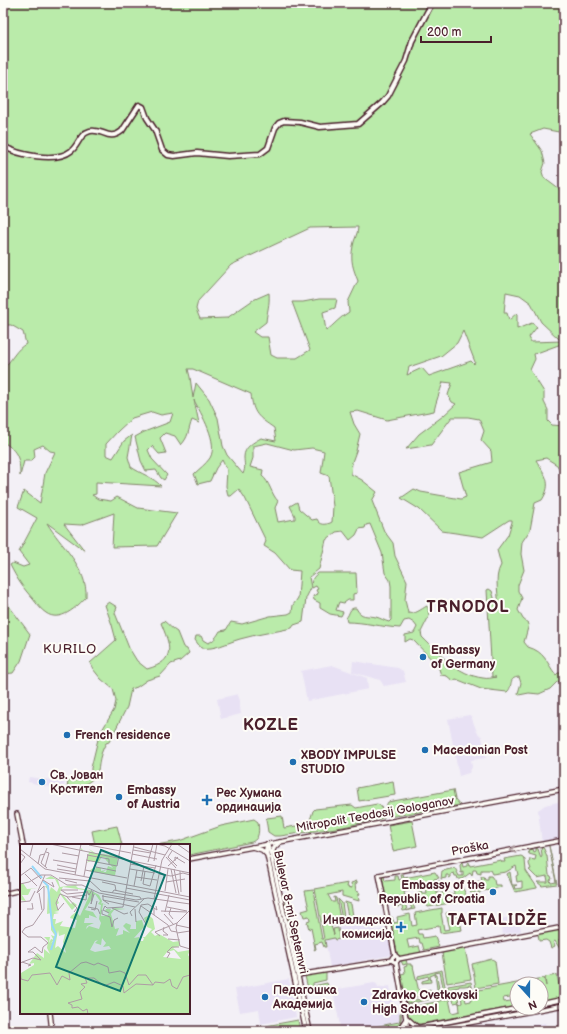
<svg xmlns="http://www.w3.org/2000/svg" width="567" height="1034" viewBox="0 0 567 1034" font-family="'Balsamiq Sans',sans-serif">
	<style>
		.built { fill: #e8e1f4 }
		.green { fill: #baebaa; stroke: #82856a; fill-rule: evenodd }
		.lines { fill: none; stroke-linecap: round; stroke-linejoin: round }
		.minor-casing { stroke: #4a1f2b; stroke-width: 6 }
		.major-casing { stroke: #4a1f2b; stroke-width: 7 }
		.minor { stroke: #fdfcf7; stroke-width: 3.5 }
		.major { stroke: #fdfcf7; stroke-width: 4 }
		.oneway { stroke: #ac999b }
		.poi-dot { fill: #1f6fb2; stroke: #fdfcf7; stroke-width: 1.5 }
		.labels { text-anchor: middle; stroke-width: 4; stroke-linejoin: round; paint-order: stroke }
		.poi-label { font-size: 12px; font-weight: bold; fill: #4a1f2b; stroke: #fdfcf7; text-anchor: start }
		.street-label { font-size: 12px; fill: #4a1f2b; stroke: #fdfcf7 }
		.neighbourhood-label { font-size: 13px; letter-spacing: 1px; fill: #4a1f2b; stroke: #fdfcf7 }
		.district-label { font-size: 16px; font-weight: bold; letter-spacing: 1px; fill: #4a1f2b; stroke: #fdfcf7 }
		.inset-river { fill: none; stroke: #97d9f9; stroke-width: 2 }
		.inset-road { fill: none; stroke: #af9ca5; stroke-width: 1 }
		.view { fill: #0f766e; fill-opacity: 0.15; stroke: #0f766e; stroke-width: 2 }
		.inset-edge { fill: none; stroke: #4a1f2b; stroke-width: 2 }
	</style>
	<rect width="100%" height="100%" fill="#f3f0f6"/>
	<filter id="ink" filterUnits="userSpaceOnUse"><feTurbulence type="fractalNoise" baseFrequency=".025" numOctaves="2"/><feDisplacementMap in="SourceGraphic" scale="8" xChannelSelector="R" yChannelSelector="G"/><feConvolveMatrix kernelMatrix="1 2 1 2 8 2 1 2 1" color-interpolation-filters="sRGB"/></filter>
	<g filter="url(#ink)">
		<g class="built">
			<path d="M353 661 398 668 403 671 406 682 384 686 380 680 352 672Z"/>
			<path d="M332 665 367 678 368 689 307 701 301 671Z"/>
			<path d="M238 694 241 714 221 719 217 699Z"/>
			<path d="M469 715 471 716 477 732 482 737 486 758 471 760 472 767 469 773 459 776 448 719Z"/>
			<path d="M29 777 65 782 63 790 28 782Z"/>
			<path d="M558 802 564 804V839L542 843 538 810 545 805Z"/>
			<path d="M516 916 517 919 519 918 521 931 503 934 500 919Z"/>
			<path d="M373 921 375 931 387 928 392 955 330 967 325 940 334 938 332 929Z"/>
			<path d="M289 979 296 1017 261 1024 259 1009 240 1012 235 989Z"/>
			<path d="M374 983 377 984 378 988 390 986 394 1011 399 1010 400 1022 352 1031H341L333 990Z"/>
			<path d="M545 1023 547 1031H502Z"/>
		</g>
		<g class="green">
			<path d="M3 3H564V133L543 129 530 134 542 151 545 163 542 172 544 178 564 193V343L534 354 535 359 530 370 544 392V402L548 410V421L552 425 564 426V477L557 465 546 458 536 460C545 475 553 483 542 500L535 503 530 530 522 542 521 554 524 570 518 585V591L522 598 518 610 523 619 529 624 524 642 528 647C545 652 546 662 556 675L558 673H564V680L557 682 550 689 539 694 529 693 519 695 518 693 521 683 519 677C507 678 514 686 507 692L481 689 456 679 453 681 447 676 441 675 438 666 413 640 410 639 405 642V635L414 633 417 627 414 623 409 620 404 621 400 628C382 627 364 622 347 622L346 618C350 614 349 607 356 608 361 618 367 615 376 617 380 618 385 621 389 622L391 620V586L390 580 385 573 382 553 370 524 366 525 365 528 359 529 356 535 350 540 343 531 336 532 326 540 319 569 309 577 311 588 306 598 303 622 294 625 292 628C275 632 257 634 240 639 226 643 215 650 201 648L195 640 196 636H201L203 640 208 643C214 641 217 636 220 631L226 630 231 622 242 624 270 616 288 614 292 612 293 605 298 598 300 571 290 570 275 553 264 546 266 541 245 498 239 489 231 496H228L226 486 227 470 222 460 216 468 210 481 198 484 194 474C199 469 206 464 210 458 219 442 201 414 194 400L199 423 192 420C188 430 189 437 181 445L175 436 165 433 160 438 166 453 159 454 152 446 148 450 152 459 167 475 164 480 161 478 156 470 146 471 141 461 135 437 144 432 170 422 173 413 161 415 152 412 132 418 118 431 106 444V455L113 458 124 441 132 435 128 457 131 467C141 474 153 477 161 486L96 482V494L92 495 98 499 111 501 117 497 138 508 177 513 157 546 112 547 114 513 81 525 64 524 85 551 47 523C60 545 88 568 86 597 77 607 60 623 46 613 41 610 37 604 33 599 23 588 17 579 10 565L13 563 23 567 29 565 19 552 37 518 18 507 24 491 40 503 45 473 55 452 50 451 43 445 34 449 35 457 31 461H24L20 476C20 459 18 451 3 442V369C12 360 16 349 26 344L23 332 11 325H3ZM358 227C358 234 354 239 353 246 350 261 353 268 358 281L348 302 349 312C340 317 334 325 326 331L323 312 335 308 337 299H319L303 302H292L310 350 297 358H277L271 355 268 337H260L253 332 266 322C267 311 270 305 269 293L253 300 227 318 200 319 196 309 198 301 231 265 310 228ZM506 292 520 295 531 303 541 322 559 339 563 341 531 342 529 337 537 327 532 323 517 329V313L509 320 507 313H504ZM463 331 475 362 474 364 471 361 429 376 422 368 407 375 409 367 441 356 457 343ZM188 369H193L251 394C253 414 258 417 274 428L276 441 261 438C254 442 244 447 244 457 244 464 246 467 243 474L227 455 223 446 218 418 209 399 196 383 193 398 190 377ZM443 382 452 383 448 395 452 402 456 404 443 416 419 434 406 449 431 445 452 417H468L479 419 484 431 481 440 491 451 492 462 459 472 466 497 461 499 421 492 414 489 401 498 419 509 442 531 483 537 509 520H512V522L508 535 497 550 501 565C493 579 500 596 498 611L492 591 489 589 487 590 492 677H496C492 678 487 679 483 678 458 675 438 653 422 637L421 632 429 616 428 608 427 606C421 609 415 615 408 613L405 600 407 581 395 556 393 543 384 531 372 501 377 492 362 480 351 474 352 462 356 451 360 434 354 424 350 412 358 411 387 420 434 411C436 401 440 392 443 382ZM267 443 294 450 312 448 324 451 321 473 329 476 333 506 332 522C327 525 320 526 317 519L312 520 299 509 297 502 290 506 295 516V519L278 522 275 508 278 501C271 494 270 482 262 476L263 470 250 467 253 458V446Z"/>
			<path d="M318 573H356L357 593 353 594V600H348L344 603 339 602 336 610 343 612 341 616 330 614 320 608V603L314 600 313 596 318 594 316 590 318 589 316 586 312 588C310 581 313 577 318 573Z"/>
			<path d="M3 598 30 634 21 661 13 673 3 674Z"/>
			<path d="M109 602 117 607 115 613 129 648 137 661 147 669C177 661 170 645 161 623L164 621C169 625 172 629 177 632L183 647 187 649 189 653 180 661 171 664 160 676 147 680 137 687 131 689 127 707 109 742 106 743C102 750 100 756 99 764 98 782 81 787 67 789L68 781C77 780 92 782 91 768L99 735 114 710 116 701 113 689 101 679 93 669 90 663 116 640 112 625 105 605Z"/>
			<path d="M393 781 395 795 359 801 357 788Z"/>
			<path d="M453 790 455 799 460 805 395 816H390L387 813 386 806 388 802Z"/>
			<path d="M377 804 381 806 384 818 343 827 280 836H274L268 832 266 819 267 818 282 816 284 828 302 825 309 823 313 811 315 809 352 805 356 808Z"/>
			<path d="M254 819 258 822C259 830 260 838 252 842L189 855V845H156L179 841 221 826Z"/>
			<path d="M412 821 417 846 393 851 388 825Z"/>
			<path d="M117 826 122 845H95L92 831Z"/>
			<path d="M549 846 557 884 542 886 537 882H548L547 876 537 878 529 870 531 869 529 864 530 859 535 860 536 856 529 854 528 850 533 849 534 852 536 851V848L538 849 541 858 542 855 541 848 543 847 547 856 549 875 551 876 552 879 550 880 551 883 556 882Z"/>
			<path d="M521 856 523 857 525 860 526 871 537 887V888L515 892 507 874 510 872 512 885H517L514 886 515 889 522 888V881L517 882 516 876 518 875 516 866 506 872 492 874 490 870H481V874L477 873 476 870H473L472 876 470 873 462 879H458L457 876H455L454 873 451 874V877L449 878 448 875H446V878L441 879 442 871 455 868 459 876H463V872L461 873 460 865 462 863 463 867 467 866V863L469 862 470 866 501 860 502 862H505L504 859Z"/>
			<path d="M435 872 439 878 434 879 435 882 440 881 441 884H429L427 881 415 889 404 892 405 896 399 897 398 899 399 903 402 902 406 906 407 911 412 908 410 905 412 903 415 909 403 911 402 906 397 907 395 901 387 902 382 878 384 876 385 881 395 880V876H398L399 880 402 879 401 875H403L404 878Z"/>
			<path d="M488 876H491L494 880 495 885H501V887L493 889V890L480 891V893L476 892 472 894 470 892 474 891 473 887 470 885 472 882 482 881 481 877H484L485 880H488Z"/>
			<path d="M357 881V883L355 884 356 891 359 892 360 894 358 895 359 901 342 896V892L328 895 332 902H335L334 897 336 898 341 924 331 926 334 935 333 929 338 928 339 939 335 940 334 938 325 940 326 947H324L322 942 315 944 316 949 314 950 315 948 311 928 309 929 307 922 310 921 309 916 304 917 302 911 309 909 305 891 313 890 322 939H324L315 889 348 883 347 887 352 888 351 883Z"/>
			<path d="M458 883C463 885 465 894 468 899L467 900 428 907 418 891 421 890 422 894H427L426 887 428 886 429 890 432 889 431 885H439L441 889 437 891V894L447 892 450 895 454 894 453 886Z"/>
			<path d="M338 899 342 903 344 917 348 916 345 902 351 904 353 916H355V920L359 919V921L343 924Z"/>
			<path d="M283 901H285L302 972 298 966Z"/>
			<path d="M442 908V913H441L444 930 450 929 446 913 455 911 456 918 455 919 458 926 461 925 462 930 440 933 439 926 417 930 418 934H422L423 938 435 936 439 947 424 950 422 943H420L419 938 407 940 409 948 419 946 421 953 398 957 390 918 392 917 394 923 398 922 397 917 410 914 412 926 417 925 415 913Z"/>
			<path d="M563 929 564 937 559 940 560 946H564L560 949 555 941 553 942 555 946 551 948 549 942 546 940 539 941 538 934Z"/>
			<path d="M462 948 465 949 471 979 447 983 442 953Z"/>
			<path d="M406 959 407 964H411V966H413L420 996 415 997V1000L422 999 421 996H423L424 998 430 997 428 990 430 989 432 999 407 1004 401 974 405 973 404 967 407 966 406 964 403 965 401 961Z"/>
			<path d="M492 959 495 961 498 984 476 988 472 964Z"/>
			<path d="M442 970 447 997H445L440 972 435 973 436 975H437L439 989H438L441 996H438L435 974 430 976 431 982 422 983V981L429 979 428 976 418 979V976Z"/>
			<path d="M326 972V980L313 983V986L327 983 329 989 309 993 305 976Z"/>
			<path d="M557 975 559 985 563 984 562 978H564V997L541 1002V984H517V996L503 998 504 1002 517 1000V1006L420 1024C410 1023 408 1016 407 1008L449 999 452 1013 460 1011 459 1002 454 1003 452 997 458 996 459 1004 462 1003 461 994 464 993 466 1002 471 1001 468 989 471 988V985L464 986H459V987L448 989V986L471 982 473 991 544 978 546 986 545 977Z"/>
			<path d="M400 1013H401C404 1034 380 1031 364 1031V1029L399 1022 400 1019Z"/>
			<path d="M298 1020 300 1031H239Z"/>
		</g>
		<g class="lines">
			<defs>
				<g id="minor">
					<path d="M17 814 23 845"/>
					<path d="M267 844 271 854 310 1031"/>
					<path d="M267 844 266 849 267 855 306 1031"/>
					<path d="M252 847 262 850 266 854"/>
					<path d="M272 853 274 848 280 842"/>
					<path d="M189 859 564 789"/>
					<path d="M3 894 21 890"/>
					<circle cx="395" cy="959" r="3"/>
					<path d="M395 956 379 875 564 840"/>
					<path d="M398 959 564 927"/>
					<path d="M396 962 408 1030"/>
					<path d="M298 975 392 960"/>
					<path d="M541 1004 564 999"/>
					<path d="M50 1013 52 1031"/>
					<path d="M407 1018 417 1027"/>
					<path d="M397 1031 402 1025 406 1019"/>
					<path d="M400 1031 519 1008"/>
					<path d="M426 1031 564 1005"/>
				</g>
				<path id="major" d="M3 146C18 155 56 163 71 151 79 145 79 134 90 131 103 128 108 142 122 131L139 105 143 107 147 118 155 130 162 150 168 155 174 156 197 153 228 156 260 154 268 148 275 128 279 123 284 121 300 122 320 127 358 124 382 103 388 96 406 61 412 41 432 3"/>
			</defs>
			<use href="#minor" class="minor-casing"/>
			<use href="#major" class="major-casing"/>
			<use href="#minor" class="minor"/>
			<use href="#major" class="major"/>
		</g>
		<defs><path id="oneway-chevron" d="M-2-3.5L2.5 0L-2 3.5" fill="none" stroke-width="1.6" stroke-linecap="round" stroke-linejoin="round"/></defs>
		<g class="oneway">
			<use href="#oneway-chevron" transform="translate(513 850) rotate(169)"/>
			<use href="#oneway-chevron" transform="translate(412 869) rotate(169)"/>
		</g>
	</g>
	<g class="poi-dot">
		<circle cx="423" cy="657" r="4"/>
		<circle cx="67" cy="735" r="4"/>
		<circle cx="425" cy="750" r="4"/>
		<circle cx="293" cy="762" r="4"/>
		<circle cx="42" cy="782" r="4"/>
		<circle cx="119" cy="797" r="4"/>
		<path d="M205 794h4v4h4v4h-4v4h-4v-4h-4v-4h4z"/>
		<circle cx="493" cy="892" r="4"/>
		<path d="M399 921h4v4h4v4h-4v4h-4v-4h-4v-4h4z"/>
		<circle cx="265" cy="997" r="4"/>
		<circle cx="364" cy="1002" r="4"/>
	</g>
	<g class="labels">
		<g class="poi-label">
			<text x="431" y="654">Embassy<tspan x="431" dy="14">of Germany</tspan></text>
			<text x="75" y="739">French residence</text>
			<text x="433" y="754">Macedonian Post</text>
			<text x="301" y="759">XBODY IMPULSE<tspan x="301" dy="14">STUDIO</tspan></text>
			<text x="50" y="779">Св. Јован<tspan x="50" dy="14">Крстител</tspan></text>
			<text x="127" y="794">Embassy<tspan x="127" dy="14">of Austria</tspan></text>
			<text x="216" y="797">Рес Хумана<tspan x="216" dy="14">ординација</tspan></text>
			<text x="485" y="889" text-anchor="end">Embassy of the<tspan x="485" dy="14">Republic of Croatia</tspan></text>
			<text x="392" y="924" text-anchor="end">Инвалидска<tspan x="392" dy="14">комисија</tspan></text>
			<text x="273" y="994">Педагошка<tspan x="273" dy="14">Академија</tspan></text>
			<text x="372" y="999">Zdravko Cvetkovski<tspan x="372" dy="14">High School</tspan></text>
		</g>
		<g class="street-label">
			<text transform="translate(375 814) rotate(-10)" y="4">Mitropolit Teodosij Gologanov</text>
			<text transform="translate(470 848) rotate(-11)" y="4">Praška</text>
			<text transform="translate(291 912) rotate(78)" y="4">Bulevar 8-mi Septemvri</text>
		</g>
		<g class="neighbourhood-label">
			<text x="70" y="653">KURILO</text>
		</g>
		<g class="district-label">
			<text x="468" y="612">TRNODOL</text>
			<text x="271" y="730">KOZLE</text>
			<text x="498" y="925">TAFTALIDŽE</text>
		</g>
	</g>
	<g transform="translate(20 844)">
		<rect width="170" height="170" fill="#f3f0f6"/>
		<path d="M61 4 64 7 72 8 69 5 75 9 98 12 95 32 69 27 73 24 75 26 76 23 81 24V27L86 26 83 28H86L88 22 93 24 85 15 82 17 87 14 82 13 78 19 71 17 66 19 70 16H67L69 8 61 6ZM31 32 38 36 40 43 55 41 59 42H56L58 44 70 46 79 51 82 57 81 60 82 59 88 62 83 60 81 72H87L89 69 85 67 86 65H91L90 67 95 64 106 65 94 66 91 70 95 85 99 84 96 92 103 90V86L105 92 103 86 110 89 103 82 106 79 111 81 110 85H116V77L122 76 124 83 114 94 119 93V97H123L124 94 122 93H125L132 85 127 83 124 74 129 71 133 75 135 85 131 88 135 92 139 90 153 98 160 97V102L153 104 158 108 170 106 168 111 170 114V170H0L1 129 14 121V119L9 120 17 109 24 114V105L30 110 27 104 28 97 24 93H30L29 99 31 95 34 96 31 99 34 97 31 91 36 93 31 86V69L27 70 28 46 25 42H28L29 49 31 43 37 48 39 43 35 35H25ZM43 43 64 46 69 52 60 72 56 68 51 72 50 74 57 76 55 84 40 82 43 77 35 80 36 75H33L34 70 39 69 34 68 39 67 36 61 39 59 37 55 40 50 52 66 57 61 53 58 51 60 40 48ZM75 50 80 57 78 60 81 61 79 75 81 79 79 85 69 82 66 85 67 82 74 79H64L65 74H69V71L77 74 73 68 65 66ZM38 86 39 92 45 90 43 98 46 109 38 102 35 104ZM82 94 86 99 83 103 89 102 91 105 75 108 70 106 75 97 78 96 75 99 81 101ZM154 106 161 115 143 113 147 108ZM3 39 7 45 18 44 11 45 8 51H2L6 57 0 56V40Z" fill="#baebaa" fill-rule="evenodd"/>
		<path class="inset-river" d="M12 22 22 34M23 37 28 42 32 81 36 90 31 106"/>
		<path class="inset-road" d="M30 0 170 29M136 0 145 2 170 17M157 0 170 9M69 1 111 9M114 3 145 11M0 5 25 25 170 53M113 6 131 9M152 7 148 13 157 22M0 9 5 13 0 20M42 9 59 12M112 10 137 15M67 11 89 15V20M10 12 13 0M146 13 156 24M33 16 57 20M66 16 97 22M134 17 137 0M155 17V13L165 19M128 18 133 0M18 20 20 11 25 10M110 20 135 24M37 21 56 25M97 22 101 0M148 22 158 13M25 23 29 9 26 8M76 23 96 27M27 24 21 19 27 4M37 25 56 28M110 25 135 29M151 25 156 49M154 25 159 50M65 26 107 34M125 27 123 40 130 42 136 21M160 27 161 48M5 30 17 42M139 30 151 32 163 29 170 31V34M55 31 61 0M0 32 11 24 21 35M64 32 68 10M116 33 137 36M39 34 70 37M23 36 34 43 32 38M45 36 57 39M70 37 81 47M121 37 124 22M82 38 95 41 96 47M146 38 165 35M0 40 9 38 21 31H31L47 41H62L79 49 116 56 128 54 170 60M114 42 117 26M106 44 170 56M41 46 47 50 67 48M41 46H58M73 47 71 60 74 50M81 47 120 53 121 55M145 47 148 25M19 49 22 66M92 49 94 46 113 50M83 51V56L89 60M82 52 119 58M47 53 57 64 54 68M52 53 66 56 67 47 69 51 72 46M134 55 142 16 152 0M83 56 115 63M0 58 10 57 15 47M44 59 38 66 36 59 40 50 48 53 67 51M121 62 134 71M68 63 78 65 80 70M147 63 167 67M92 64 104 70 108 69M134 64V71L148 81M151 64 149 70 153 75M7 65H13L12 59M71 65 75 66 77 57M115 65 116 78M82 66V70L90 73 92 83 94 76 98 74M170 66 157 79 156 84 160 102 170 105M141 67 167 68M145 68 149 51M89 69 83 66 85 62 87 64 103 63 114 0M144 70 154 81M112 72 110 68 124 55M126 80 119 68 121 61 128 60 137 66 136 62M148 81 151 87 157 88M156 81 170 84M157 89 170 87M143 91H148L143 87 144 83M140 92 135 88 157 79M148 95 160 96M147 114 150 109 147 108 152 103H159M2 118 11 121 8 122M0 119 13 114 21 116 13 108H8L15 103 22 109 23 103 28 99 21 93H8L2 88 5 84 13 81 24 65V42L17 49 25 31M0 125 1 135 8 137 12 131 30 129 37 141 42 132 50 136 49 129 61 119 66 118 74 121 78 119 88 123 89 129 100 127 105 129 109 141 118 131H126L133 141M133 141 135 138 144 139 150 135 152 142 157 145 163 133 170 131M68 170 67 165 63 167 58 163 52 164V161L48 159 62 155 60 148 65 143 61 140 67 139 65 134H74L84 142 94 138 103 142 104 149 116 140 133 141"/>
		<path class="view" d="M81 6 145 31 100 147 36 123Z"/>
		<rect width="170" height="170" class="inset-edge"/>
	</g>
	<rect width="567" height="1034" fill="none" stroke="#fdfcf7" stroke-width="16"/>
	<rect x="8" y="8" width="551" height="1018" fill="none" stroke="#4a1f2b" stroke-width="1.5" filter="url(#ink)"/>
	<g transform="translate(529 996) rotate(159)"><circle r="19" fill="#fdfcf7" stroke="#b5a4a5"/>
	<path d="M0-3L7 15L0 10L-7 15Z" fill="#1f6fb2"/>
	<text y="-6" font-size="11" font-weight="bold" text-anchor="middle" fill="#4a1f2b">N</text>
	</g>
	<path d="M421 36v6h70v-6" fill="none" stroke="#4a1f2b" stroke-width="2"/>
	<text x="427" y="36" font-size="12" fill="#4a1f2b" stroke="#fdfcf7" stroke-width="3" paint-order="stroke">200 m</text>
</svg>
